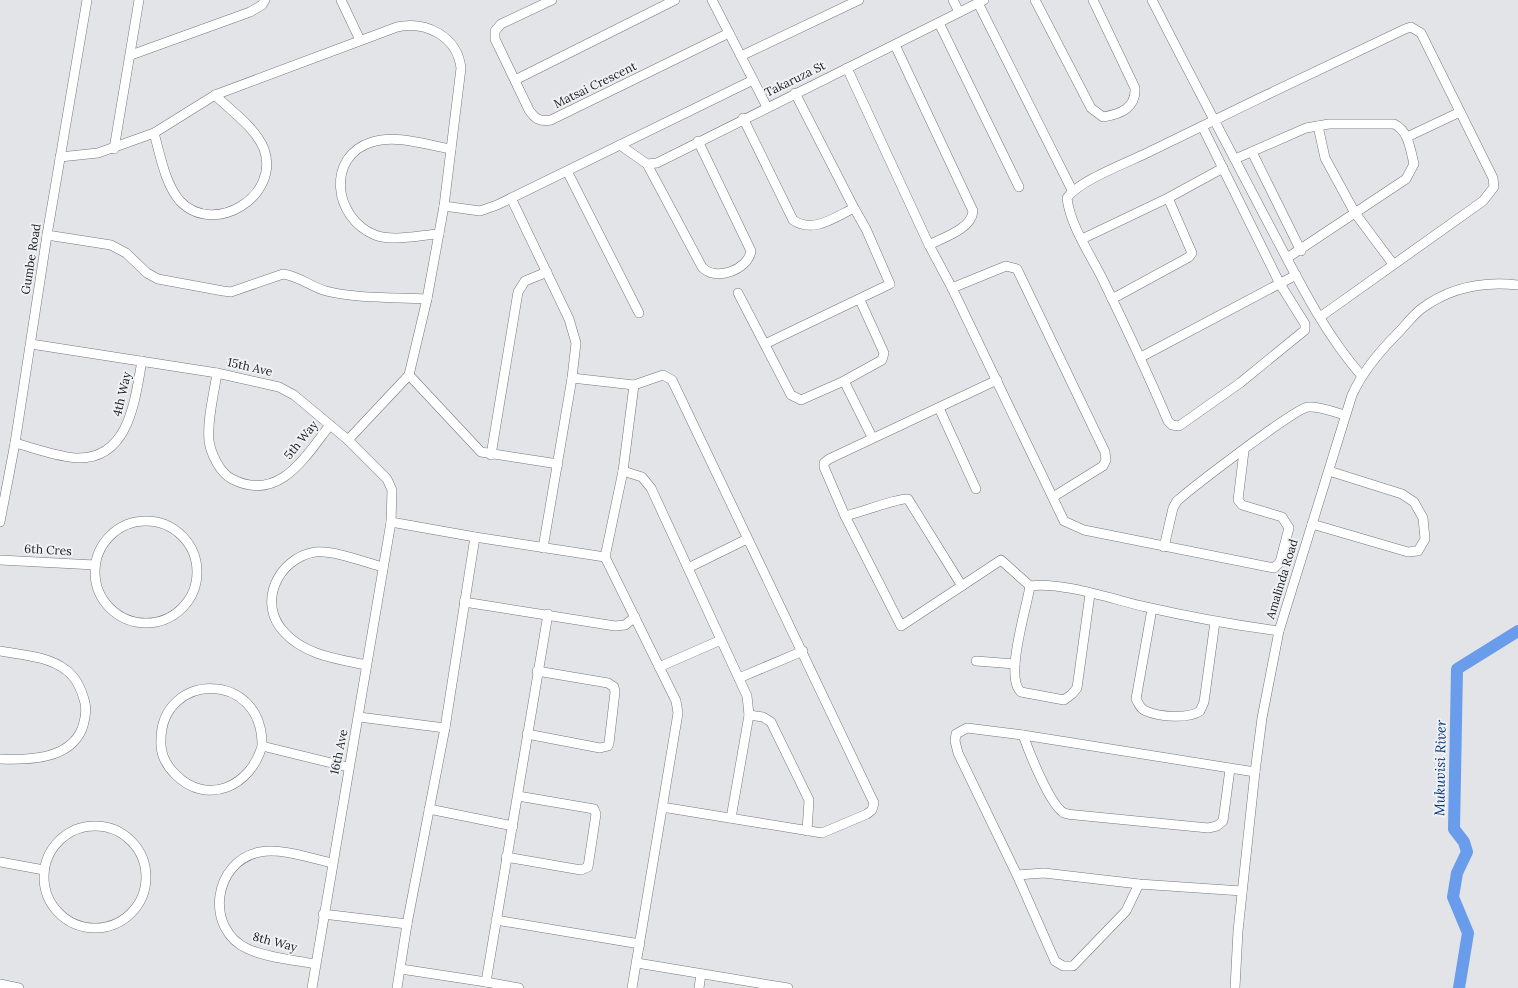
<svg xmlns="http://www.w3.org/2000/svg" width="1518" height="988" viewBox="0 0 1518 988" font-family="Lora,serif">
	<style>
		.lines { fill: none; stroke-linecap: round; stroke-linejoin: round }
		.river { stroke: #699cea; stroke-width: 12 }
		.minor-casing { stroke: #75777a; stroke-width: 10 }
		.minor { stroke: #fff; stroke-width: 9 }
		.labels { text-anchor: middle; stroke-width: 4; stroke-linejoin: round; paint-order: stroke }
		.street-label { font-size: 12px; fill: #202122; stroke: #eff1f5 }
		.water-label { font-size: 14px; font-style: italic; fill: #05377b; stroke: #eff1f5 }
	</style>
	<rect width="100%" height="100%" fill="#e2e4e8"/>
	<g class="lines">
		<path class="river" d="M1459 988 1468 933 1453 897 1457 873 1467 852 1464 842 1454 829 1457 669 1518 631"/>
		<defs>
			<g id="minor">
				<path d="M341 0 360 40"/>
				<path d="M552 0 501 24 495 31V39L529 110C535 119 540 122 551 120L729 33"/>
				<path d="M712 0 767 107"/>
				<path d="M953 0 959 12"/>
				<path d="M1035 0 1091 108 1103 117C1121 114 1136 108 1135 88L1093 0"/>
				<path d="M1152 0C1189 73 1228 146 1266 219 1295 273 1321 329 1361 375"/>
				<path d="M978 3 1072 190"/>
				<path d="M939 23 1019 187"/>
				<path d="M895 45 973 211C972 229 942 238 929 245"/>
				<path d="M131 55 250 12 262 5 265 0"/>
				<path d="M741 56 859 0"/>
				<path d="M847 68 929 245 952 288 1064 521 1084 530 1274 568 1280 562 1289 528 1282 517 1242 505 1238 500 1244 451"/>
				<path d="M515 80 675 0"/>
				<path d="M743 118 793 220C813 234 835 217 854 208L795 93"/>
				<path d="M1202 126 1280 284 1305 324V330L1240 383 1179 426 1172 425 1168 421C1147 372 1125 325 1102 278 1090 254 1070 225 1067 198 1079 180 1132 161 1153 150 1237 109 1320 69 1405 29L1411 27 1421 33 1493 178 1494 187 1483 201 1320 317"/>
				<path d="M1318 126 1325 158 1355 213 1393 264"/>
				<path d="M154 133C160 154 165 184 180 201 214 237 281 196 264 149 255 127 231 111 215 95"/>
				<path d="M1407 137 1460 112"/>
				<path d="M620 145 647 164 657 163 984 0"/>
				<path d="M114 149 139 0"/>
				<path d="M1252 152 1301 251"/>
				<path d="M60 157 98 153 154 133 215 95 397 27C426 21 457 36 461 68L444 206 427 299 409 375 348 440"/>
				<path d="M1235 159 1306 128 1329 124H1394C1409 131 1410 149 1414 164L1406 179 1287 258"/>
				<path d="M647 164 702 267C715 282 748 270 751 251L698 141"/>
				<path d="M567 171 639 313"/>
				<path d="M511 198 569 319 576 343 572 378 543 548"/>
				<path d="M444 206 480 211 497 205 753 80"/>
				<path d="M439 234C420 235 393 242 375 235 333 218 326 156 372 142 396 134 427 145 451 149"/>
				<path d="M47 235 111 245 126 253 147 273 158 279 223 291 231 292 283 274C299 276 311 287 326 291 358 299 394 297 427 299"/>
				<path d="M1082 239 1168 198 1223 168"/>
				<path d="M952 288 1006 266 1017 269 1105 452 1106 460 1103 466 1053 497"/>
				<path d="M738 293 791 395 801 400 844 381 882 360 884 353 860 300"/>
				<path d="M1112 299 1189 257 1192 253 1168 198"/>
				<path d="M31 344 217 373 279 387 294 395 348 440 387 479 392 490 391 522 312 988"/>
				<path d="M765 344 890 284 866 229 854 208"/>
				<path d="M1141 357 1296 275"/>
				<path d="M217 373C214 394 207 419 209 441 211 454 220 473 232 479 279 503 305 457 330 425"/>
				<path d="M409 375 481 452 558 464"/>
				<path d="M572 378 634 385"/>
				<path d="M997 380 829 459 824 463V467L845 516 901 626 1001 560 1030 586"/>
				<path d="M844 381 872 437"/>
				<path d="M939 408 976 489"/>
				<path d="M15 443C34 448 61 458 79 458 130 458 135 398 142 361"/>
				<path d="M491 455 518 292 525 281 547 272"/>
				<path d="M623 471 642 477 651 488 747 696 749 715 731 818"/>
				<path d="M845 516C858 513 902 497 908 499L962 586"/>
				<circle cx="146" cy="572" r="51"/>
				<path d="M0 522 15 443 47 235 87 0"/>
				<path d="M391 522 475 537 605 557"/>
				<path d="M1312 524 1408 552 1418 551 1425 539 1423 518 1414 502 1402 494 1329 471"/>
				<path d="M1164 547 1173 508 1177 501C1193 487 1294 409 1308 407 1320 406 1334 412 1345 415"/>
				<path d="M0 560 95 565"/>
				<path d="M688 568 747 539"/>
				<path d="M1090 594 1077 688 1072 694 1064 700 1021 692C1004 678 1027 607 1030 586 1060 581 1115 600 1146 607 1190 617 1234 625 1279 631"/>
				<path d="M464 602 615 626 625 625 635 617"/>
				<path d="M1152 609 1136 699C1139 704 1140 709 1146 711 1159 717 1189 719 1200 711L1204 702 1215 622"/>
				<path d="M0 651C22 655 48 656 66 670 76 677 82 691 85 703 87 712 85 720 82 729 69 760 28 760 0 759"/>
				<path d="M976 661 1015 664"/>
				<path d="M366 665C338 659 305 655 285 633 256 604 278 558 315 552 334 550 364 562 383 567"/>
				<path d="M659 667 721 640"/>
				<path d="M739 678 803 651"/>
				<path d="M749 715 763 717 771 722 809 800 807 831"/>
				<path d="M359 717 445 728"/>
				<path d="M527 734 600 748 608 746 609 743 615 692 614 687 608 683 537 671"/>
				<path d="M1023 735C1029 752 1050 805 1064 813 1067 814 1072 815 1076 815L1208 828 1217 826 1223 821 1230 769"/>
				<path d="M262 746C251 786 207 807 175 774 166 765 160 753 161 740 161 672 263 669 262 746L348 767"/>
				<path d="M429 809 513 826"/>
				<circle cx="95" cy="877" r="51"/>
				<path d="M506 857 581 870 588 867 596 814 594 809 518 796"/>
				<path d="M0 862 44 870"/>
				<path d="M1017 875 1044 873 1139 884 1242 891"/>
				<path d="M1139 884 1126 911 1073 966H1063L1055 961 1017 875 958 753 955 741 956 734 967 728 1023 735 1255 772"/>
				<path d="M323 914 407 924"/>
				<path d="M496 920 640 944"/>
				<path d="M637 963 788 988"/>
				<path d="M315 964C294 960 268 958 248 949 204 929 213 861 260 852 282 848 310 858 332 863"/>
				<path d="M401 969 486 982 548 614"/>
				<path d="M486 982 519 988"/>
				<path d="M0 984 19 988"/>
				<path d="M397 988 407 924 445 728 475 537"/>
				<path d="M632 988 678 713 676 701 605 557 623 471 634 385 663 375 672 380 874 803 872 810 867 814 822 833 662 807"/>
				<path d="M699 988 701 974"/>
				<path d="M1235 988 1238 931 1255 772 1262 718 1279 631 1352 395C1363 371 1378 353 1397 334 1405 326 1412 316 1421 309 1449 288 1483 281 1518 285"/>
			</g>
		</defs>
		<use href="#minor" class="minor-casing"/>
		<use href="#minor" class="minor"/>
	</g>
	<g class="labels">
		<g class="street-label">
			<text transform="translate(795 79) rotate(-26)" y="4">Takaruza St</text>
			<text transform="translate(595 85) rotate(-26)" y="4">Matsai Crescent</text>
			<text transform="translate(31 259) rotate(-81)" y="4">Gumbe Road</text>
			<text transform="translate(250 367) rotate(13)" y="4">15th Ave</text>
			<text transform="translate(122 394) rotate(-77)" y="4">4th Way</text>
			<text transform="translate(301 440) rotate(-51)" y="4">5th Way</text>
			<text transform="translate(48 550) rotate(3)" y="4">6th Cres</text>
			<text transform="translate(1282 579) rotate(-73)" y="4">Amalinda Road</text>
			<text transform="translate(339 752) rotate(-78)" y="4">16th Ave</text>
			<text transform="translate(275 942) rotate(15)" y="4">8th Way</text>
		</g>
		<g class="water-label">
			<text transform="translate(1440 768) rotate(-89)" y="5">Mukuvisi River</text>
		</g>
	</g>
</svg>
